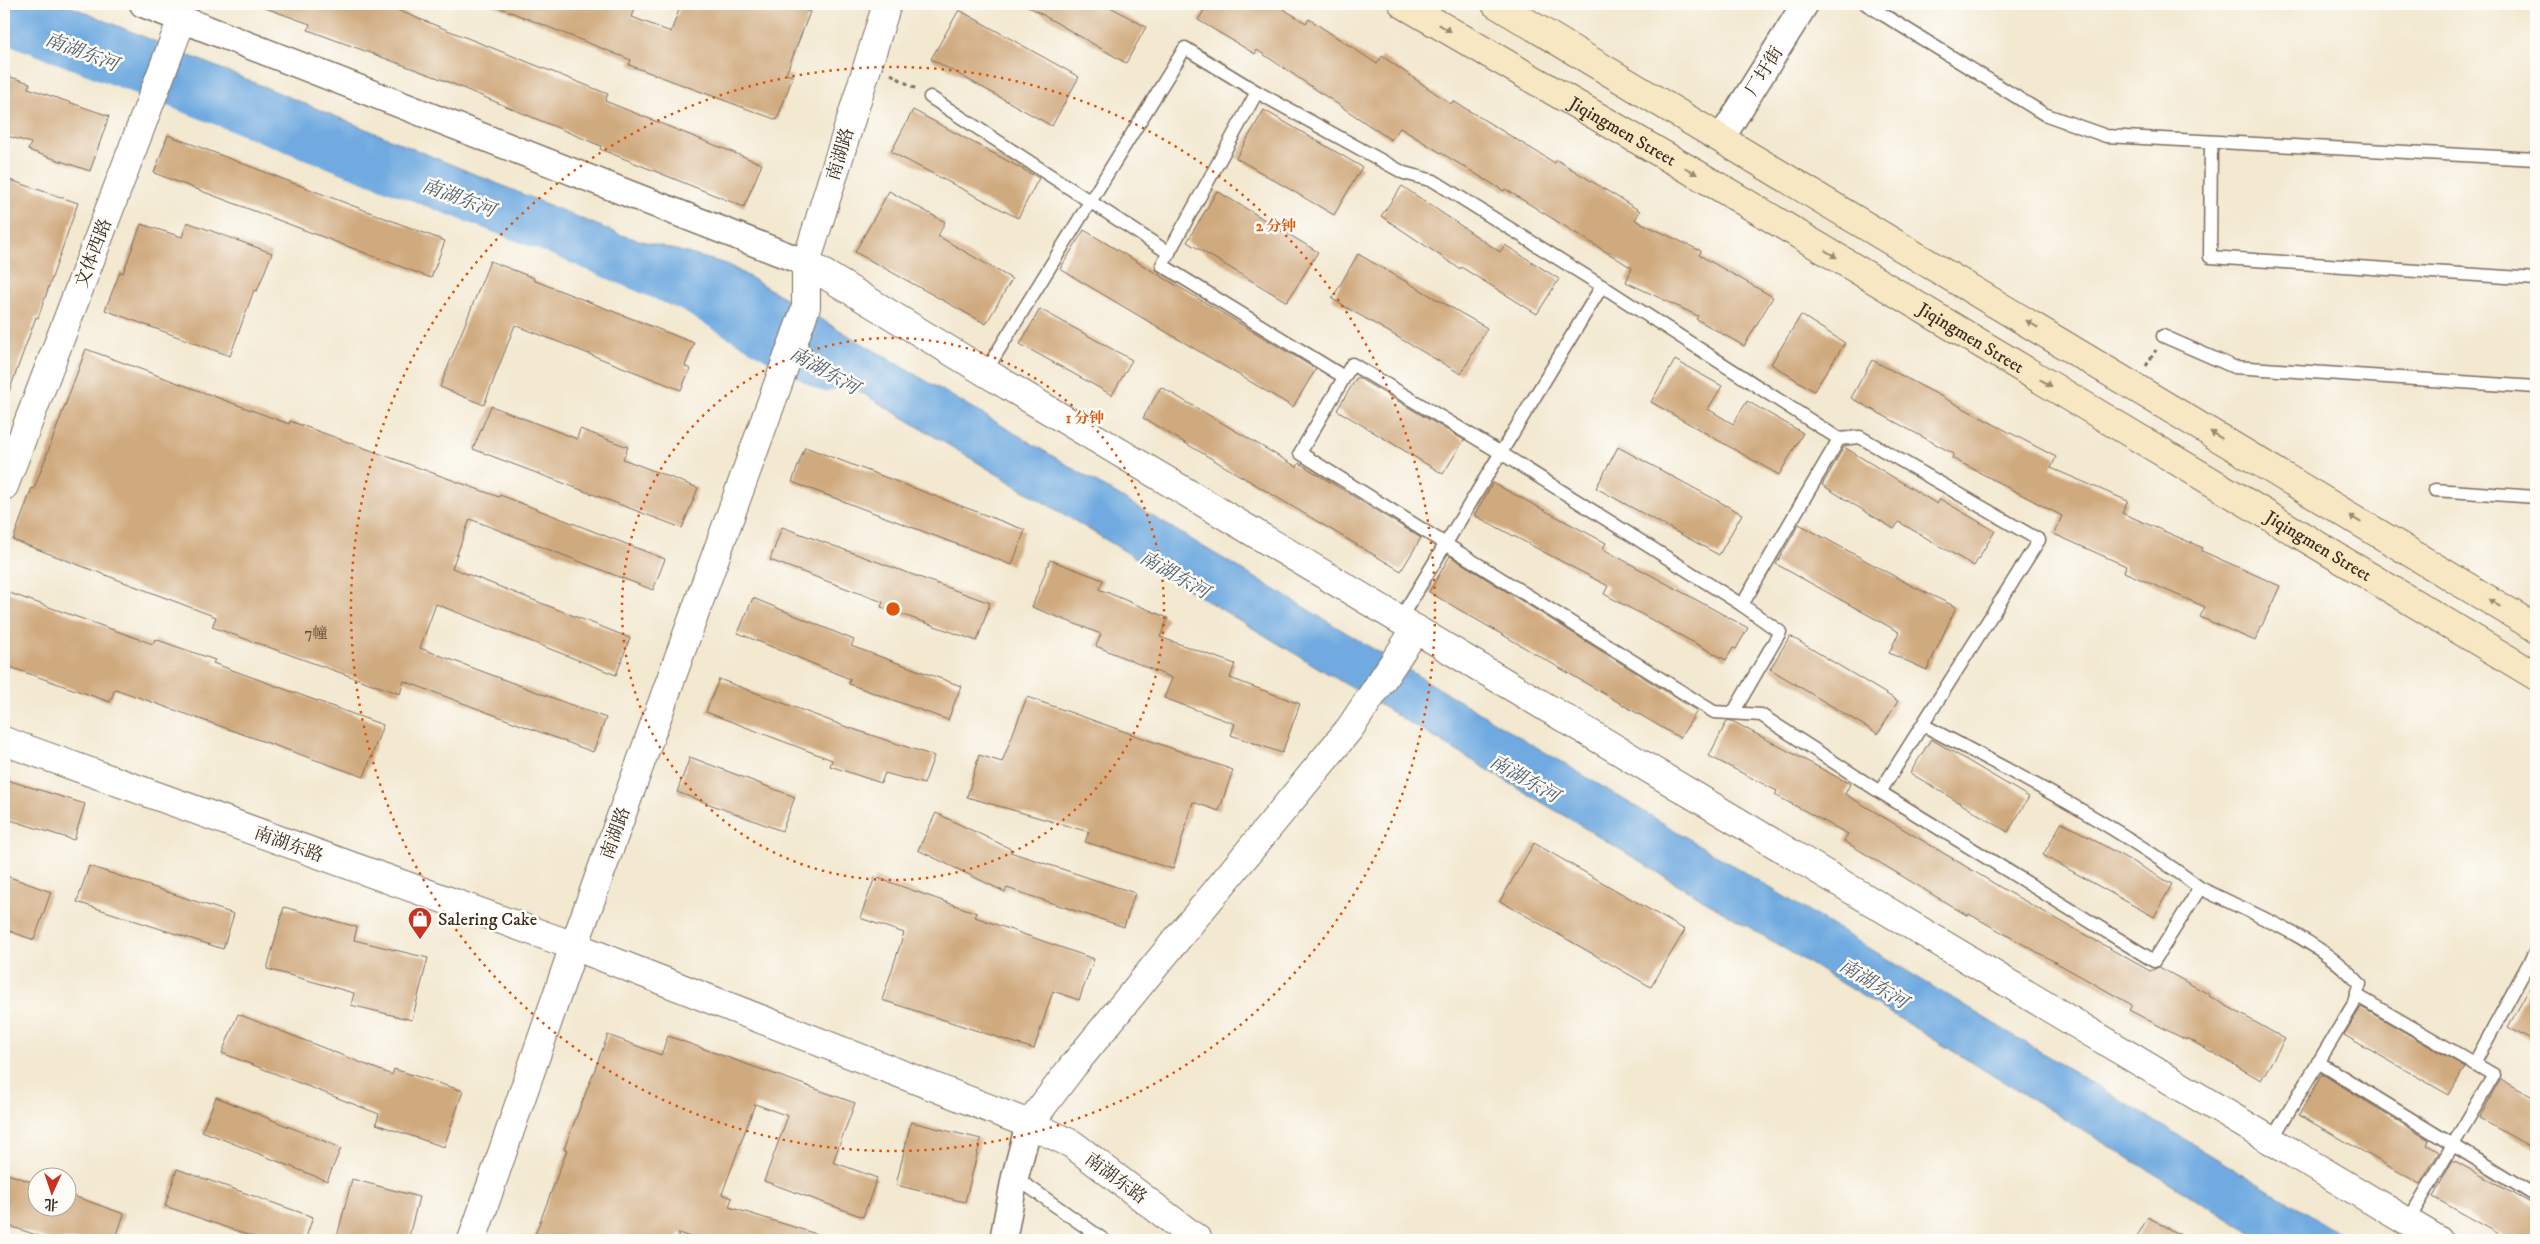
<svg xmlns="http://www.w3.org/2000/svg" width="2540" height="1244" viewBox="0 0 2540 1244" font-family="'IM FELL DW Pica','Noto Serif SC',serif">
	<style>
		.water { fill: #6faae0; stroke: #556a7f }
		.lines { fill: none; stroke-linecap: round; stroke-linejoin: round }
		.river { stroke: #6faae0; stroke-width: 41 }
		.building { fill: #d0aa7f }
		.service-casing { stroke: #7b6c5c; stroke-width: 15 }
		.minor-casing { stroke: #7b6c5c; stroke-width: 29 }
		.tertiary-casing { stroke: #7b6c5c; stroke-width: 30 }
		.secondary-casing { stroke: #7b6c5c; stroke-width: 30 }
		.path { stroke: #7b6c5c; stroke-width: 3; stroke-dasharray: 4 4; stroke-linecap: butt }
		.service { stroke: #fff; stroke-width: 12 }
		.minor { stroke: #fff; stroke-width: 26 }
		.tertiary { stroke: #fff; stroke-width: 28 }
		.secondary { stroke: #f7e8c3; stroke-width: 28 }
		.oneway { fill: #998970 }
		.ring { fill: none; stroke: #df570d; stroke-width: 2.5; stroke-dasharray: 2.5 5 }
		.labels { text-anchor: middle; stroke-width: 5; stroke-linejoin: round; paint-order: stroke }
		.number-label { font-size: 15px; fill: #604a36 }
		.street-label { font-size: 18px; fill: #3b2a1e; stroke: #fdfcf7 }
		.poi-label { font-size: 18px; fill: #3b2a1e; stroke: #fdfcf7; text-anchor: start }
		.water-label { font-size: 19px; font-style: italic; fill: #505d6c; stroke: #fdfcf7 }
		.centre { fill: #df570d; stroke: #fdfcf7; stroke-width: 2.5 }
		.ring-label { font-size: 15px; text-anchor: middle; font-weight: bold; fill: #df570d; stroke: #fdfcf7; stroke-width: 5; stroke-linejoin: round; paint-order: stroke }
	</style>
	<rect width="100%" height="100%" fill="#fdfcf7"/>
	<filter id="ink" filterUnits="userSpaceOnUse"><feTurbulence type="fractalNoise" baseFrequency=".02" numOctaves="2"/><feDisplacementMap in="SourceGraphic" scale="10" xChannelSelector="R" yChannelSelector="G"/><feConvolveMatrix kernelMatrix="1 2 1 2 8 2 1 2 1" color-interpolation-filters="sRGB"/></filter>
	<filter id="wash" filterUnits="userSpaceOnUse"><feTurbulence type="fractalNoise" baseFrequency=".0096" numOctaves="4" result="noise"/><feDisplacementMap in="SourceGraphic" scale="20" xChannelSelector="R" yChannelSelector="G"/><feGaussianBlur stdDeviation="1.12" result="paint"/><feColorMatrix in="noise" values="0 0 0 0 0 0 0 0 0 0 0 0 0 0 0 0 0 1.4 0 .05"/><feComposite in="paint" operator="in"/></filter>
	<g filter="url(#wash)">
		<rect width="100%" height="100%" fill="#f3e8d0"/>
		<path class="water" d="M4 4H65L621 235 727 264 996 422 1681 834 2351 1240H2263L1777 944 658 270 4 20Z"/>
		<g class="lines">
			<path class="river" d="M4 21 552 233 690 292 826 371"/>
		</g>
		<g id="blocks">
			<g class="building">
				<path d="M261 4H382L608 94 605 101 762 164 744 207 600 149 601 146 441 79 308 30 310 24 260 6Z"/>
				<path d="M621 4 635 9 632 17 671 32 681 4H790L810 12 786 74 793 76 777 120 629 65 631 60 493 5Z"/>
				<path d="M1024 4H1105L1146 27 1126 63Z"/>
				<path d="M1208 4H1275L1306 23 1309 19 1377 64 1382 56 1451 104 1453 101 1555 163 1557 160 1640 211 1635 220 1701 251 1699 255 1773 297 1744 346 1696 319 1698 316 1626 282 1632 268 1505 189 1504 191 1400 128 1391 140 1257 50 1255 54 1198 20Z"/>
				<path d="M959 10 1079 77 1052 126 931 59Z"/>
				<path d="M4 75 30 83 28 88 109 116 90 171 28 150 31 143 4 135Z"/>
				<path d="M913 110 1039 178 1018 218 891 152Z"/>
				<path d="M1264 110 1362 167 1334 215 1236 158Z"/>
				<path d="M168 135 445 241 431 278 154 173Z"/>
				<path d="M4 178 78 203 38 318 36 317 6 400H4Z"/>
				<path d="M1402 186 1500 252 1505 245 1559 279 1537 314 1461 267 1460 269 1381 216Z"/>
				<path d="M889 191 945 222 938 236 1012 279 986 324 855 252Z"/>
				<path d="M1217 191 1318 252 1287 302 1187 242Z"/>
				<path d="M187 222 272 253 257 291 254 290 230 356 105 310 120 272 123 273 141 224 182 237Z"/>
				<path d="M1084 230 1316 369 1293 407 1060 269Z"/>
				<path d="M1358 254 1487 328 1461 374 1332 299Z"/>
				<path d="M490 261 534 278 533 280 694 343 685 366 690 369 681 390 515 325 484 405 440 387Z"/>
				<path d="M1040 309 1132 360 1112 395 1020 344Z"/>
				<path d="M1801 315 1845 343 1814 391 1771 364Z"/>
				<path d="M86 349 289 424 290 421 499 497 500 495 665 559 653 590 470 519 452 568 630 638 616 675 436 604 420 648 606 718 593 752 404 681 400 694 212 627 216 617 13 540 32 488 34 489Z"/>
				<path d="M1675 360 1722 386 1708 409 1733 424 1747 401 1803 433 1779 475 1651 402Z"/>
				<path d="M1872 360 2056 457 2051 468 2128 501 2122 513 2203 548 2202 551 2280 586 2255 641 2200 617 2205 607 2124 572 2126 566 2054 534 2062 516 1952 458 1954 454 1851 398Z"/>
				<path d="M1357 377 1464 440 1443 474 1337 410Z"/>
				<path d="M1161 387 1297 467 1299 463 1421 538 1401 571 1143 418Z"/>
				<path d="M491 406 577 439 580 429 628 447 623 459 698 488 682 528 473 449Z"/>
				<path d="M805 447 1025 530 1012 565 792 482Z"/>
				<path d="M1618 447 1742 514 1719 555 1596 488Z"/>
				<path d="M1844 447 1937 504 1940 499 1995 531 1974 566 1899 522 1894 529 1822 485Z"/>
				<path d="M1493 483 1606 543 1603 549 1748 628 1736 649 1733 648 1726 660 1604 594 1608 586 1474 515Z"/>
				<path d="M1799 524 1914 587 1956 607 1927 670 1889 653 1899 632 1776 564Z"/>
				<path d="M782 527 990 603 977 641 881 607 883 602 770 560Z"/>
				<path d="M1450 556 1697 711 1680 738 1429 592Z"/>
				<path d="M1050 560 1103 580 1099 589 1168 618 1160 637 1235 664 1230 678 1300 704 1282 753 1231 735 1235 724 1164 698 1172 678 1096 646 1101 634 1032 607Z"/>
				<path d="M4 591 153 644 155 639 215 660 213 663 383 725 364 777 115 689 110 702 4 665Z"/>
				<path d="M753 598 854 640 851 646 961 686 948 720 849 684 850 679 738 633Z"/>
				<path d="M1790 636 1898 701 1878 734 1770 669Z"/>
				<path d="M719 679 844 726 934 756 924 784 885 773 881 783 830 766 832 760 706 712Z"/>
				<path d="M1027 697 1233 770 1219 811 1193 802 1173 869 1085 842 1089 832 967 797 979 755 1002 762Z"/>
				<path d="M1727 721H1732L1850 784 1845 794 2005 890 2150 971 2159 967 2210 995 2209 996 2285 1039 2261 1080 2187 1038 2186 1040 2129 1010 2132 1005 1969 914 1968 916 1844 841 1848 834 1775 795 1777 791 1709 756Z"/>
				<path d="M1931 739 2029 797 2008 832 1910 773Z"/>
				<path d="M690 757 795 797 782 831 677 792Z"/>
				<path d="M4 779 85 804 74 840 4 818Z"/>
				<path d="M936 813 1011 849 1010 852 1135 893 1124 927 1007 888 1005 892 918 850Z"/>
				<path d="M2062 822 2172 884 2154 917 2043 855Z"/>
				<path d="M1534 843 1685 930 1651 987 1500 901Z"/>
				<path d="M89 866 234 914 223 949 77 902Z"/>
				<path d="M4 875 51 892 34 940 4 929Z"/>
				<path d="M875 877 977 913 975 917 1094 959 1079 1000 1053 991 1034 1049 882 1000 904 933 860 918Z"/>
				<path d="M284 907 357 927 354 940 428 958 412 1020 351 1005 354 993 267 969Z"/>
				<path d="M2536 977V1043L2508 1027Z"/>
				<path d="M2361 1007 2465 1067 2449 1095 2344 1035Z"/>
				<path d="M238 1014 392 1075 394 1069 463 1091 444 1147 376 1124 379 1114 222 1053Z"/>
				<path d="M608 1035 661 1055 668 1036 855 1103 833 1162 877 1178 863 1217 764 1181 788 1116 755 1104 722 1194 732 1198 729 1207 823 1236V1240H697L679 1233 677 1240H533L567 1150 564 1149Z"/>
				<path d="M2322 1074 2429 1140 2427 1145 2439 1152 2420 1184 2299 1115Z"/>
				<path d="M2501 1079 2536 1099V1150L2479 1118Z"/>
				<path d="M216 1097 341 1148 327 1181 202 1131Z"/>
				<path d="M911 1122 981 1139 965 1202 896 1185Z"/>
				<path d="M2453 1160 2536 1206V1240H2510L2433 1197Z"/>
				<path d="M177 1169 313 1217 305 1240H262L165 1206Z"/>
				<path d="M4 1173 38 1184V1206H68V1194L124 1214 115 1240H51L4 1224Z"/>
				<path d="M352 1179 419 1197 408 1240H351L337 1237Z"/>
				<path d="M2148 1217 2190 1240H2135Z"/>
			</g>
		</g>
	</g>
	<g filter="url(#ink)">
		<use href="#blocks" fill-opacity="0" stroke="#7b6c5c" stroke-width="1"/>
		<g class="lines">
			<defs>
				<g id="service">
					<path d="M1866 4 2044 114 2106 136 2536 159"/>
					<path d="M930 97 1169 253"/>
					<path d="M2211 142 2210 257 2536 279"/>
					<path d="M2163 336 2234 367 2536 387"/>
					<path d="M985 372 1185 48 1257 92"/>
					<path d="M1344 377 1162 265 1257 92 1404 173 1434 181 1602 286"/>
					<path d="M2435 490 2536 497"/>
					<path d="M1742 605 1839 439"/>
					<path d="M1400 619C1467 508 1535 397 1602 286L1839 439 1860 437 2039 540 1880 792 1761 715 1714 712 1300 453 1352 364 1501 453 1742 605 1780 632 1733 713"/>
					<path d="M1880 792 2154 961 2200 888C2114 823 2018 775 1923 725"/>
					<path d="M2200 888C2255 915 2318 938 2360 984L2353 1005 2272 1139"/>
					<path d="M2356 995 2494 1075 2408 1221"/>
					<path d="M2318 1062 2536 1196"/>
					<path d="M2474 1064 2536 950"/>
					<path d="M1015 1177 1104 1240"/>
				</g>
				<g id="minor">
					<path d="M143 4 806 263"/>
					<path d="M1722 137 1805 4"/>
					<path d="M1003 1240 1015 1177 1029 1124"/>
				</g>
				<g id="tertiary">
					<path d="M806 263 985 372 2438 1240"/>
					<path d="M4 486 182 19"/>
					<path d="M4 741 574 946 1029 1124 1072 1144 1198 1240"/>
					<path d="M1029 1124 1073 1066 1350 728 1416 629"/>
					<path d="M472 1240 574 946 806 307V263L887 4"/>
				</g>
				<g id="secondary">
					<path id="s1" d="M1403 4 1726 191 2536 676"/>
					<path d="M1496 4 2536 628"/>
				</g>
			</defs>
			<use href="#service" class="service-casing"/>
			<use href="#minor" class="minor-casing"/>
			<use href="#tertiary" class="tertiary-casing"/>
			<use href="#secondary" class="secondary-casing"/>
			<g class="path">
				<path d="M891 74 916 89"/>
				<path d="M2146 366 2156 350"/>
			</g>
			<use href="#service" class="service"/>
			<use href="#minor" class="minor"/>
			<use href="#tertiary" class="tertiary"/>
			<use href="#secondary" class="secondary"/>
		</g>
		<defs><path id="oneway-solid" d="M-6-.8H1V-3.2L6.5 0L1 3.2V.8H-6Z" transform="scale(1.25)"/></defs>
		<g class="oneway">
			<use href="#oneway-solid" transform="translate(1445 28) rotate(30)"/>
			<use href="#oneway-solid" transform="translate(1691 171) rotate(30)"/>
			<use href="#oneway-solid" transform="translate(1831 254) rotate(31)"/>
			<use href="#oneway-solid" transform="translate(2032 324) rotate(-149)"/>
			<use href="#oneway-solid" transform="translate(2046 383) rotate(31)"/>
			<use href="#oneway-solid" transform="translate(2216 435) rotate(-149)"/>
			<use href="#oneway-solid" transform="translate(2355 519) rotate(-149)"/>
			<use href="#oneway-solid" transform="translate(2494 603) rotate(-149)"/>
		</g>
	</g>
	<g class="ring">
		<circle cx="893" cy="609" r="271"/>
		<circle cx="893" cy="609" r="542"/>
	</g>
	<defs>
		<symbol id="shop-pin" viewBox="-11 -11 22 30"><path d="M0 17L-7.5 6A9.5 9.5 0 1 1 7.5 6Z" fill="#c8321e" stroke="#fdfcf7"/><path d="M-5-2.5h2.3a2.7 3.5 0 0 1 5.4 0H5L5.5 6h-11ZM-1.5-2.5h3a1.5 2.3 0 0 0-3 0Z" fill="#fff"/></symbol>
	</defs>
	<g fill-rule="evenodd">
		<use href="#shop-pin" x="406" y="905" width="28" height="38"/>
	</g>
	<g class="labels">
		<g class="number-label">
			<text x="316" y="638">7幢</text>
		</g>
		<g class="street-label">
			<text transform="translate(1764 71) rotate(-58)" y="6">厂圩街</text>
			<text dy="6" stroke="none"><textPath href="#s1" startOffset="254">Jiqingmen Street</textPath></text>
			<text transform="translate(840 154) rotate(-73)" y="6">南湖路</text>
			<text transform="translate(93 253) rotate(-69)" y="6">文体西路</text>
			<text dy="6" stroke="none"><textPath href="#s1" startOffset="659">Jiqingmen Street</textPath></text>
			<text dy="6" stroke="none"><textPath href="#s1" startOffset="1064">Jiqingmen Street</textPath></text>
			<text transform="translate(615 833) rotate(-70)" y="6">南湖路</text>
			<text transform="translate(289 844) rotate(20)" y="6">南湖东路</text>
			<text transform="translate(1116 1178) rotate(37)" y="6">南湖东路</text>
		</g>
		<g class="poi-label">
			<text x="438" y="925">Salering Cake</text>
		</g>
		<g class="water-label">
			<text transform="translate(82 51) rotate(21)" y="7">南湖东河</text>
			<text transform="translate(459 197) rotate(21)" y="7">南湖东河</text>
			<text transform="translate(825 370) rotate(30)" y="7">南湖东河</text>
			<text transform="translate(1175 574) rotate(30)" y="7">南湖东河</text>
			<text transform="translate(1525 778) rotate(30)" y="7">南湖东河</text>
			<text transform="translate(1874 983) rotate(32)" y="7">南湖东河</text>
		</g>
	</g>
	<circle cx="893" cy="609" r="8" class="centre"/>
	<g class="ring-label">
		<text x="1276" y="231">2 分钟</text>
		<text x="1085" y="423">1 分钟</text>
	</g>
	<rect width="2540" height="1244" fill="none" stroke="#fdfcf7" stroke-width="20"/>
	<g transform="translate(52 1192) rotate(183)"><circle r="24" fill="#fdfcf7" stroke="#afa8a0"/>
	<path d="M0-4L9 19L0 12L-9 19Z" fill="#c8321e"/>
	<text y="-8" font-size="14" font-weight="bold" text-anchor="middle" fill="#3b2a1e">北</text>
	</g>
</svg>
